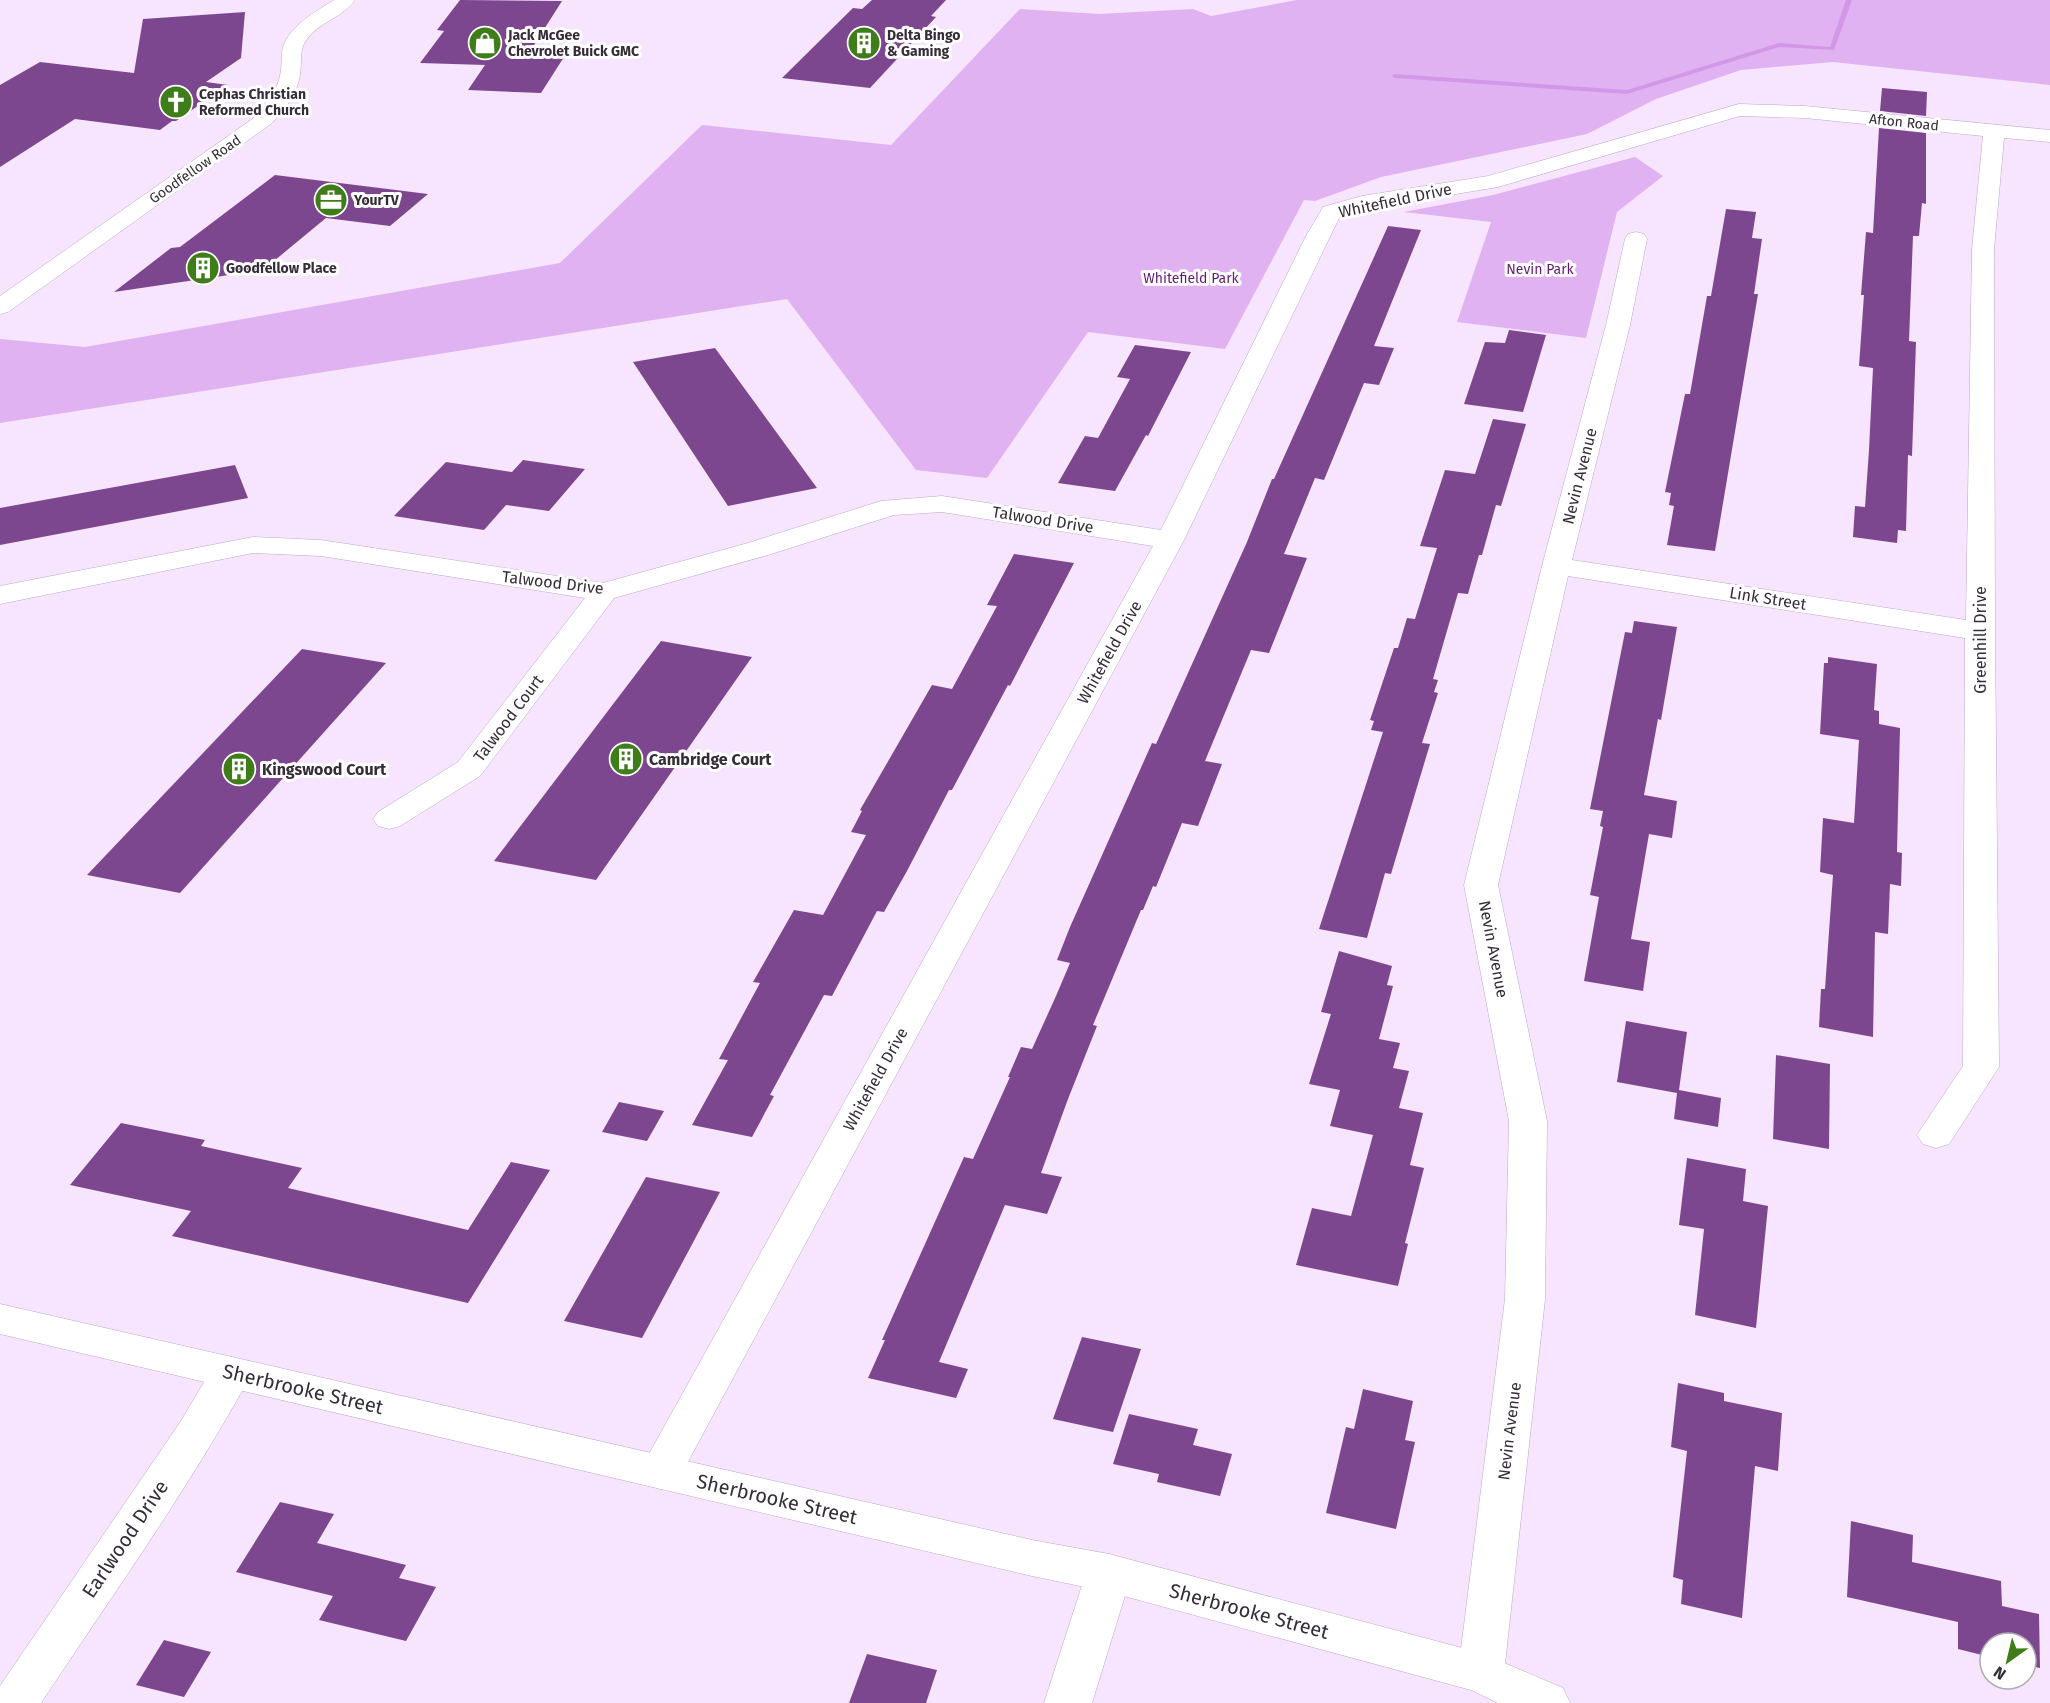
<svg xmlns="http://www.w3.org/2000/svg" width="2050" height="1703" viewBox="0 0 2050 1703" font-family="'Fira Sans',sans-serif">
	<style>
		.green { fill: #e0b2f1 }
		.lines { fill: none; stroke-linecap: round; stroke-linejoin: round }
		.stream { fill: #d298e7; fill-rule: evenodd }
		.building { fill: #7d4790 }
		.minor-casing { stroke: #bcaac3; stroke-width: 1 }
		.major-casing { stroke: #bcaac3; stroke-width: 1 }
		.minor { fill: #fff; fill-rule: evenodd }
		.major { fill: #fff; fill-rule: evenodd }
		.labels { text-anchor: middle; stroke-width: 6; stroke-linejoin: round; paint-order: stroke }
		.far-poi-label { font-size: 14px; font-weight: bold; fill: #352d37; stroke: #fff; text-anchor: start }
		.far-street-label { font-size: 14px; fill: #352d37; stroke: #fff }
		.far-park-label { font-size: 14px; fill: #631b79; stroke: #fff }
		.street-label { font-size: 16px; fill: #352d37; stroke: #fff }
		.poi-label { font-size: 16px; font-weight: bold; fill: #352d37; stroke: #fff; text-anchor: start }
		.near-street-label { font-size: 20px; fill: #352d37; stroke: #fff }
	</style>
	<rect width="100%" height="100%" fill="#f7e4ff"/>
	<g class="green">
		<path d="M1297 0H2050V85L1833 62 1741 70 1656 99 1587 134 1381 177 1315 201 1304 200 1225 349 1088 332 987 478 916 470 787 299 0 423V339L85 347 560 263 702 125 891 145 1020 9 1099 14 1193 9 1211 16Z"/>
		<path d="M1635 157 1663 176 1617 212 1586 338 1457 322 1491 222 1404 212 1493 195Z"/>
	</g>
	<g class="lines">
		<path class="stream" d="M1846 0H1852L1834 50 1779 47 1627 94 1395 78 1392 76 1395 74 1627 90 1779 43 1830 47Z"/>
	</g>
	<g class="building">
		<path d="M460 0 562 1 527 56 564 57 541 93 468 90 485 65 420 63 444 31 437 30Z"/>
		<path d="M872 0H946L931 16 936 17 870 88 782 78 853 8 862 9Z"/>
		<path d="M245 12 241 58 206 82 228 85 176 121H172L160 130 75 119 0 167V85L40 62 134 73 143 19Z"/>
		<path d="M1882 88 1927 92 1926 116 1880 111Z"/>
		<path d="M1879 128 1926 133V204L1922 203 1919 236H1913L1909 341 1916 342 1912 456 1908 455 1906 531 1898 530 1897 543 1853 537 1855 506 1865 507 1869 450 1873 368 1859 366 1864 295H1861L1866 232 1873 233Z"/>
		<path d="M275 175 428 194 390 226 326 218 263 270 114 292 171 248 180 247Z"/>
		<path d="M1726 209 1756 212 1752 238 1762 239 1754 294H1758L1715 551 1667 545 1674 506 1669 505 1671 493 1665 492 1685 394H1690L1707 296H1711Z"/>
		<path d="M1388 226 1421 230 1374 346 1394 348 1379 385 1364 383 1324 480 1315 478 1284 554 1307 558 1269 653 1251 650 1205 761 1222 764 1198 826 1182 823 1156 887 1153 886 1143 910H1141L1093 1025 1097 1026 1068 1099 1041 1173 1062 1177 1047 1214 1005 1205 939 1362 968 1369 956 1398 868 1378 885 1340H882L964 1157 973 1159 1010 1077H1008L1021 1047 1032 1049 1056 996 1070 963 1057 960 1070 927 1152 743 1156 744 1247 542 1272 479H1274Z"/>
		<path d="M1509 330 1546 335 1523 412 1464 404 1485 342 1505 343Z"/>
		<path d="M1135 345 1191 352 1148 436 1146 435 1115 491 1058 483 1085 436 1098 438 1130 379 1117 377Z"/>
		<path d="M715 348 817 488 728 506 633 362Z"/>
		<path d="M1493 419 1526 424 1501 506 1496 505 1482 555H1479L1468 594 1458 593 1433 679 1438 680 1434 692 1438 693 1422 743 1430 744 1391 874 1385 873 1367 938 1319 929 1383 732 1371 730 1374 721 1370 720 1394 648H1398L1407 618 1415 619 1437 548 1420 546 1445 470 1475 474Z"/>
		<path d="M523 460 585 469 549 511 506 505 484 530 394 516 446 462 512 472Z"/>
		<path d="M235 465 248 498 0 545V508Z"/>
		<path d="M1014 554 1074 563 1010 686 1008 685 952 790H949L907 871 884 912 877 911 832 996 824 995 770 1095 774 1096 752 1137 692 1125 728 1060 719 1059 760 983 753 982 794 910 823 915 866 835 851 832 862 811 860 810 932 685 952 689 997 606 987 605Z"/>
		<path d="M1634 621 1677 627 1661 720 1658 719 1644 795 1677 801 1672 838 1649 834 1631 939 1650 942 1643 991 1584 981 1599 897 1590 895 1603 827 1600 826 1603 811 1590 809 1625 632 1632 633Z"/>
		<path d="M661 641 752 657 596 880 494 861Z"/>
		<path d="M302 649 386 663 180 893 87 875Z"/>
		<path d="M1828 657 1877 664 1874 710 1879 711V724L1900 728 1897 852 1902 853 1901 886 1890 884 1888 934 1875 932 1873 1037 1819 1027 1821 989H1825L1833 875 1820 872 1823 818 1854 823 1859 740 1820 734 1824 663H1828Z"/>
		<path d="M1339 951 1392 966 1387 985 1393 986 1379 1039 1400 1043 1393 1068 1409 1071 1399 1108 1423 1113 1410 1165 1424 1168 1405 1243 1408 1244 1398 1286 1296 1265 1312 1208 1351 1216 1373 1135 1330 1126 1340 1090 1309 1084 1331 1014 1321 1012Z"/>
		<path d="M1626 1021 1687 1032 1679 1090 1721 1098 1718 1127 1674 1119 1677 1093 1617 1082Z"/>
		<path d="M1776 1055 1830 1064 1829 1149 1773 1139Z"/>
		<path d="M619 1102 664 1111 647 1141 602 1132Z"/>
		<path d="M121 1123 205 1140 201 1146 302 1168 288 1188 468 1230 511 1162 550 1170 468 1303 172 1236 191 1211 70 1185Z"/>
		<path d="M1687 1158 1746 1169 1743 1201 1768 1206 1756 1328 1695 1315 1704 1229 1679 1225Z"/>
		<path d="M646 1177 720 1192 642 1338 564 1321Z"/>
		<path d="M1082 1337 1141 1349 1113 1432 1053 1419Z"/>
		<path d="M1678 1383 1724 1393V1401L1782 1413 1778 1471 1755 1466 1742 1618 1681 1604 1683 1580 1673 1577 1687 1451 1671 1447Z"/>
		<path d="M1363 1389 1413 1401 1405 1440 1415 1442 1396 1529 1326 1513 1346 1427 1354 1429Z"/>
		<path d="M1129 1414 1198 1429 1193 1445 1232 1454 1220 1496 1157 1482 1159 1474 1113 1464Z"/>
		<path d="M280 1502 334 1514 317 1543 406 1565 399 1578 436 1587 406 1641 319 1620 333 1596 236 1572Z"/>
		<path d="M1851 1521 1913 1535 1912 1562 2001 1581 2002 1606 2039 1614 2040 1668 2026 1665V1643H1990V1657L1958 1649V1622L1847 1597Z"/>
		<path d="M164 1640 211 1652 184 1697 136 1685Z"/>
		<path d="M867 1654 937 1670 926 1703H849Z"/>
	</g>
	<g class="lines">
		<defs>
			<g id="minor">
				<path d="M334 0H355C343 18 317 22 305 42 299 52 302 64 300 75 297 94 285 109 272 123L8 312 0 314V296L258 115C269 101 279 88 281 70 282 63 281 54 283 47 291 25 315 12 334 0Z"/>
				<path d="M1739 104 1805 106 2050 130V142L2004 138 1994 249 1995 631 1999 1067 1949 1144 1936 1148 1923 1144 1917 1135 1963 1066 1965 638 1568 576 1498 885 1547 1121 1545 1299 1504 1673 1498 1687 1481 1693 1464 1687 1458 1673 1505 1299 1509 1121 1464 885 1542 566 1606 325 1625 239 1628 234 1636 232 1644 234 1647 239 1630 325 1572 560 1966 620 1972 249 1983 136 1805 118 1740 116 1498 187 1365 209 1340 216 1184 540 676 1484 661 1489 646 1484 639 1472 1153 546 942 512 894 515 768 555 614 598 480 776 400 826 389 829 378 826 373 819 378 812 458 762 585 598 321 556 253 553 0 604V586L253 537 321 540 603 583 748 543 881 501 942 496 1161 530 1305 238 1323 207 1362 196 1488 176Z"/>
				<path d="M231 1357 246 1362 252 1373C190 1487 113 1594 41 1703H0V1686L181 1421 216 1362Z"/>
				<path d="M1109 1554 1125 1560 1132 1573 1092 1703H1044L1086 1573 1093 1560Z"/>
			</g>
			<path id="major" d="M0 1304 1032 1540 1109 1554 1481 1653 1563 1688 1570 1703H1498L1471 1690 1109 1592 1032 1576 0 1334Z"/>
		</defs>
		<use href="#minor" class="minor-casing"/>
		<use href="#major" class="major-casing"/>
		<use href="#minor" class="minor"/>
		<use href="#major" class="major"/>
	</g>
	<defs>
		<symbol id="shop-disc" viewBox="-11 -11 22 22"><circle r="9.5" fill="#3f7d1b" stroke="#fff"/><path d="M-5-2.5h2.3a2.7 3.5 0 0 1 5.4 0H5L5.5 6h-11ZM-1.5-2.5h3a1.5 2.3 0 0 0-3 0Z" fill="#fff"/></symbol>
		<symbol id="building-disc" viewBox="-11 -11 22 22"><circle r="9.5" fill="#3f7d1b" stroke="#fff"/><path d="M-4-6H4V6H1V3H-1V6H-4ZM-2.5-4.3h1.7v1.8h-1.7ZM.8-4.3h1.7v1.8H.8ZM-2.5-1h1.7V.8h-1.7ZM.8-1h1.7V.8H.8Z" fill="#fff"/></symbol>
		<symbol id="church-disc" viewBox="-11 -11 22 22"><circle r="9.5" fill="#3f7d1b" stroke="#fff"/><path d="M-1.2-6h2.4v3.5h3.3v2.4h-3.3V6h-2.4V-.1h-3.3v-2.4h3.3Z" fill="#fff"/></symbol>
		<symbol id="office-disc" viewBox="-11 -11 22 22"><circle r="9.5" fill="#3f7d1b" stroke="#fff"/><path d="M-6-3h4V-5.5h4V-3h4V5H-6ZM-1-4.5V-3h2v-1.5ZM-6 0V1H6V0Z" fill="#fff"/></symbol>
	</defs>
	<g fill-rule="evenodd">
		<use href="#shop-disc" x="466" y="24" width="38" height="38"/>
		<use href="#building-disc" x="845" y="24" width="38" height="38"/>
		<use href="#church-disc" x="157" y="83" width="38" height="38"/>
		<use href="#office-disc" x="312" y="181" width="38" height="38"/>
		<use href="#building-disc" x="184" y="249" width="38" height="38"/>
		<use href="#building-disc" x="607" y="740" width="38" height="38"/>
		<use href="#building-disc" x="220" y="750" width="38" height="38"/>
	</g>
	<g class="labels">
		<g class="far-poi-label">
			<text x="508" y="40">Jack McGee<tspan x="508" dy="16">Chevrolet Buick GMC</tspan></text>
			<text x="887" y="40">Delta Bingo<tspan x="887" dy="16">&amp; Gaming</tspan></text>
			<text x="199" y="99">Cephas Christian<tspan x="199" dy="16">Reformed Church</tspan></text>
			<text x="354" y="205">YourTV</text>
			<text x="226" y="273">Goodfellow Place</text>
		</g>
		<g class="far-street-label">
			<text transform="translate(1904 122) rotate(6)" y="5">Afton Road</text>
			<text transform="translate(195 169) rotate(-35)" y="5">Goodfellow Road</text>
		</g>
		<g class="far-park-label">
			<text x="1540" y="274">Nevin Park</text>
			<text x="1191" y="283">Whitefield Park</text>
		</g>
		<g class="street-label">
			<text transform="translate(1395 200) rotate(-12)" y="6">Whitefield Drive</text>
			<text transform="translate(1579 476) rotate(-76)" y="6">Nevin Avenue</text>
			<text transform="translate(1043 519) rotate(9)" y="6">Talwood Drive</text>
			<text transform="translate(553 582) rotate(7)" y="6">Talwood Drive</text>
			<text transform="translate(1768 598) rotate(9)" y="6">Link Street</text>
			<text transform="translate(1980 640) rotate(-90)" y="6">Greenhill Drive</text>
			<text transform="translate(1109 652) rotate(-61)" y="6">Whitefield Drive</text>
			<text transform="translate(508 718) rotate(-53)" y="6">Talwood Court</text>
			<text transform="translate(1494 949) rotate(79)" y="6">Nevin Avenue</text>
			<text transform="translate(875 1079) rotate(-61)" y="6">Whitefield Drive</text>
			<text transform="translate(1509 1431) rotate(-83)" y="6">Nevin Avenue</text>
		</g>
		<g class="poi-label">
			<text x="649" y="765">Cambridge Court</text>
			<text x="262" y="775">Kingswood Court</text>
		</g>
		<g class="near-street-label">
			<text transform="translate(303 1389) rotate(13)" y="7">Sherbrooke Street</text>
			<text transform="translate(777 1499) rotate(13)" y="7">Sherbrooke Street</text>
			<text transform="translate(125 1539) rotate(-56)" y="7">Earlwood Drive</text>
			<text transform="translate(1249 1611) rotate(15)" y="7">Sherbrooke Street</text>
		</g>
	</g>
	<g transform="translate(2008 1661) rotate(214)"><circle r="28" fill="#ffffff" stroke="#aeabaf" stroke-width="1.5"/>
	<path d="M0-4.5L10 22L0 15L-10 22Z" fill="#3f7d1b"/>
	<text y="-9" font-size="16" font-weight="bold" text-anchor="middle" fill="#352d37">N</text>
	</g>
</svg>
